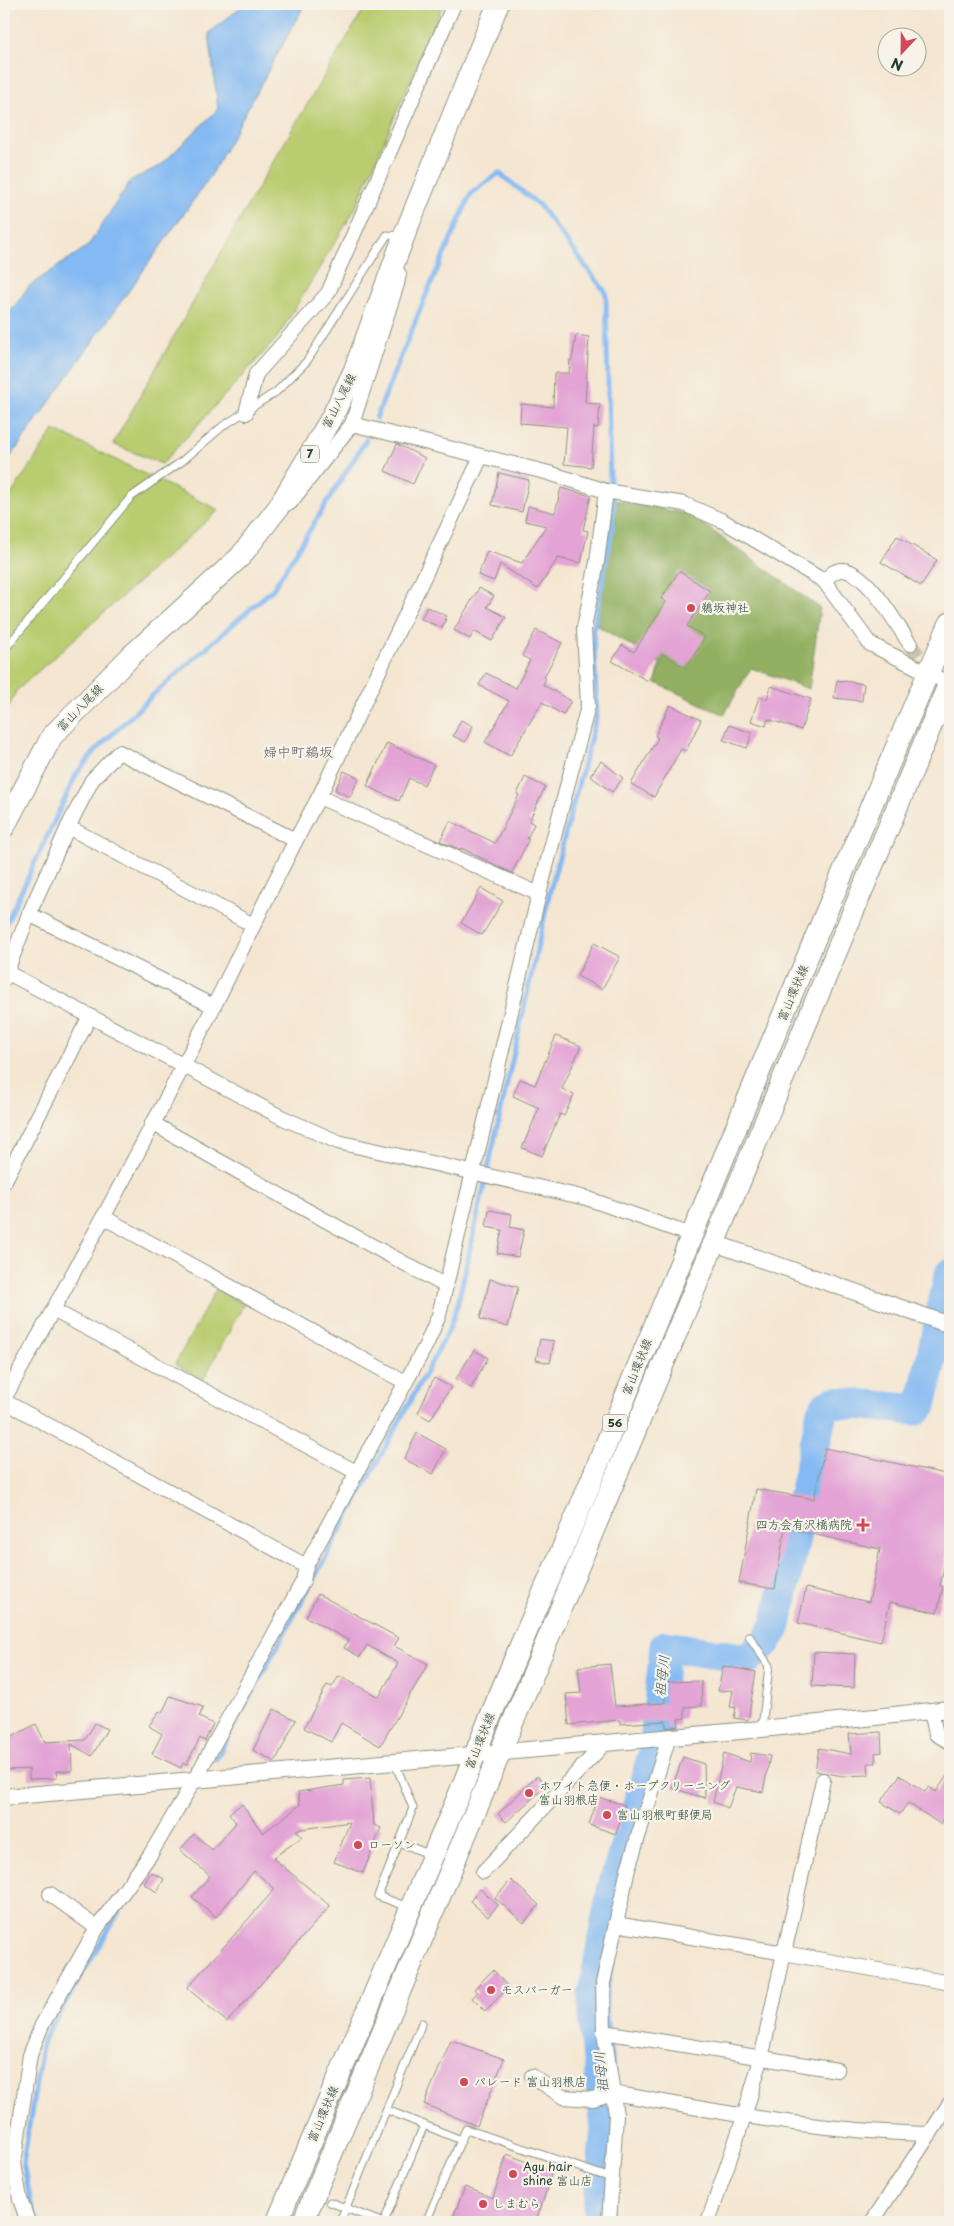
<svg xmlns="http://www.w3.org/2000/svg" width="954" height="2226" viewBox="0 0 954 2226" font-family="'Playpen Sans','Klee One',sans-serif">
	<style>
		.green { fill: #bacc6f; stroke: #6c8452 }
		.forest { fill: #93b062; stroke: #59764b }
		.water { fill: #84baf3; stroke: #527c94 }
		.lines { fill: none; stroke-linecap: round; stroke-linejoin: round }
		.stream { stroke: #84baf3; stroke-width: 5 }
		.river { stroke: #84baf3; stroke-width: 31 }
		.building { fill: #e3a3d5 }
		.minor-tunnel { stroke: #c9c4b2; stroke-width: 14; stroke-dasharray: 14 7; stroke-linecap: butt }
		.service-casing { stroke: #8a9282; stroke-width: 9 }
		.minor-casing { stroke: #8a9282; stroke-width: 16 }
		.tertiary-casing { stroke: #8a9282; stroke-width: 18 }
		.primary-casing { stroke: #8a9282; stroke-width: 23 }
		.service { stroke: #fff; stroke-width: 7 }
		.minor { stroke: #fff; stroke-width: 14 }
		.tertiary { stroke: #fff; stroke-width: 16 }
		.primary { stroke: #fff; stroke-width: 21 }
		.poi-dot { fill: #d1495b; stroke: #f7f3e8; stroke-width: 2 }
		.labels { text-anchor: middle; stroke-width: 4.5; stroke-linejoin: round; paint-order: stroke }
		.shield { fill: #f7f3e8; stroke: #60746a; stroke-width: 1 }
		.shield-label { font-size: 11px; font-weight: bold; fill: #1f3d34 }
		.street-label { font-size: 12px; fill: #1f3d34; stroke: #f7f3e8 }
		.poi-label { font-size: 12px; fill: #1f3d34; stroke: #f7f3e8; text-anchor: start }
		.neighbourhood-label { font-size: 14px; fill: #64616c; stroke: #f7f3e8 }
		.water-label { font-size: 14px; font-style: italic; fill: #385c64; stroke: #f7f3e8 }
	</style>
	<rect width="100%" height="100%" fill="#f7f3e8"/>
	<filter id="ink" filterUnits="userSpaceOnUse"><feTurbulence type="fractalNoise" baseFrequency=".02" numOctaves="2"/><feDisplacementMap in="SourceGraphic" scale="10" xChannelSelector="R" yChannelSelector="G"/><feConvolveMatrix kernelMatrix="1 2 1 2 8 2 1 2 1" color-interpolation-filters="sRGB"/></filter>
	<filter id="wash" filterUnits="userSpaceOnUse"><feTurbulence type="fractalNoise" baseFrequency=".0096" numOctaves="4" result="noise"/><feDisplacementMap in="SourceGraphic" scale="20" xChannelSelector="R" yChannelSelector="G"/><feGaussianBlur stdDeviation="1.12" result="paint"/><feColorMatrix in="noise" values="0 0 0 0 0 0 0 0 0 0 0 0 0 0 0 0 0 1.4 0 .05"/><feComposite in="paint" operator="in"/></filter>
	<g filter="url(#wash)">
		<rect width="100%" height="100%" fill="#f4e6d1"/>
		<g class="green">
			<path d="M367 4H443L355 209 277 338 162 464 113 444 261 182Z"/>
			<path d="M54 430 219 510 16 691 4 718V505Z"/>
			<path d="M216 1289 244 1304 203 1380 175 1364Z"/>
		</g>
		<path class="forest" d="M609 499 689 514 820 608 809 689 751 668 724 715 656 683 660 663 596 625Z"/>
		<path class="water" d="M245 4H305L210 177 4 466V321L29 286 88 246 131 180 160 166 218 109 209 33Z"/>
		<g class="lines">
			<g class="stream">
				<path d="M4 928 77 773 97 749 154 694 273 589 366 440"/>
				<path d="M216 1759 450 1328 458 1303 550 891 597 714 593 630 612 530 614 502 610 482 606 293 539 205 499 173 472 193 469 198 424 300 376 418"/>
				<path d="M38 2222 31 2203 23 2163 43 2040 125 1902"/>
			</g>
			<g class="river">
				<path d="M941 1312 950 1274"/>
				<path d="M597 2222 606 2128 593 2015V1994L612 1890 654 1752 665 1646 748 1659 768 1640 776 1625 822 1412 826 1406 834 1402 917 1410 921 1406 937 1332"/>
			</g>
		</g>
		<g id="blocks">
			<g class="building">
				<path d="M576 335 589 337 585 403 600 404 598 428 594 427 591 467 564 464 567 427 520 423 521 404 553 407 554 373H569L570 360H572Z"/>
				<path d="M397 444 425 458 413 484 385 471Z"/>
				<path d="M499 473 529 480 522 512 492 505Z"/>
				<path d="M561 488 591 496 583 530 588 531 581 563 558 558 538 589 500 564 494 581 478 575 487 551 522 563 546 526 525 521 528 506 555 513Z"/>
				<path d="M897 536 937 560 921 586 881 562Z"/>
				<path d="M679 571 710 591 687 626 705 637 686 668 663 654 648 681 612 661 622 645 634 652 666 602 661 599Z"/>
				<path d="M479 588 494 596 487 607 506 617 492 641 474 631 470 639 454 630Z"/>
				<path d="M427 607 447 616 442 628 421 619Z"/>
				<path d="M536 630 562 643 544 677 546 678 543 685 571 701 563 715 542 702 510 756 485 742 509 701 479 685 486 673 516 688 530 660 522 656Z"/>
				<path d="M837 680 864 684 862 701 834 698Z"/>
				<path d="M771 686 811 699 801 730 768 719 766 726 751 721 759 697 767 699Z"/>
				<path d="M670 705 701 720 686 751 681 749 654 797 631 784 658 738 655 736Z"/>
				<path d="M461 720 473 726 465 742 453 736Z"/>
				<path d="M729 725 752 733 747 748 723 740Z"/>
				<path d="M387 743 434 765 424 785 409 778 399 801 367 786Z"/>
				<path d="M601 761 623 778 612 792 590 776Z"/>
				<path d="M344 771 359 778 350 797 335 790Z"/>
				<path d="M525 777 545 787 529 821 534 824 527 839H529L512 873 461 848V850L440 841 450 821 495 843 519 795 517 794Z"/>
				<path d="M481 888 503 901 482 935 461 923Z"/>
				<path d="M594 943 620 957 602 989 577 976Z"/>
				<path d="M556 1036 581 1046 562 1089 574 1094 564 1116 560 1114 542 1156 522 1148 539 1108 513 1096 520 1079 535 1085Z"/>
				<path d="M489 1210 512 1214 510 1227 524 1230 518 1257 497 1253 502 1230 486 1227Z"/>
				<path d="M490 1279 518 1287 508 1327 480 1319Z"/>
				<path d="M540 1339 554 1341 550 1363 536 1360Z"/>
				<path d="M474 1350 488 1358 471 1388 456 1379Z"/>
				<path d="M434 1378 451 1387 430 1420 418 1413Z"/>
				<path d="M417 1433 446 1449 433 1474 404 1459Z"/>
				<path d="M825 1448 950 1475V1539L940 1586H943L937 1613 890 1602 881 1642 798 1623 806 1588 869 1602 880 1549 785 1528 775 1589 739 1583 756 1489 814 1499Z"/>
				<path d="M318 1594 399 1638 394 1646 428 1664 380 1746 341 1723 331 1742 304 1728 327 1685 332 1687 339 1676 379 1697 398 1663 367 1645 360 1657 344 1648 348 1640 306 1617Z"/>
				<path d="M814 1652 855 1654 854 1688 812 1686Z"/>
				<path d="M610 1664 615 1706 665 1703 664 1682 701 1681 702 1706 685 1707V1718L678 1719 679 1726 666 1728V1721L620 1724V1720L569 1725 566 1694 581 1693 578 1667Z"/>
				<path d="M723 1666 756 1672 748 1720 734 1718 736 1708 730 1707 733 1690 718 1691Z"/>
				<path d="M170 1696 203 1707 199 1717 213 1724 205 1741 200 1738 186 1765 183 1763 181 1768 152 1754 162 1734 149 1726 159 1711 162 1713Z"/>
				<path d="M274 1709 296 1720 275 1762 253 1750Z"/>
				<path d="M95 1723 107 1729 92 1756 71 1744 72 1771H56L57 1778 29 1779V1769L4 1770V1741L36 1724 45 1742 85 1740Z"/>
				<path d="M881 1732 882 1752 875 1753 876 1763H868L869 1775 843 1776 815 1771 819 1748 851 1754 849 1734Z"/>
				<path d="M724 1753 750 1762 751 1753 770 1756 763 1792 736 1787 728 1808 713 1802Z"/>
				<path d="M683 1757 704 1764 705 1798 672 1788Z"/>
				<path d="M950 1771V1808L940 1824 908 1803 900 1814 881 1802 900 1775 925 1792 929 1787 936 1792Z"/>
				<path d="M537 1776 547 1785 506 1822 498 1814Z"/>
				<path d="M370 1778 374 1825 381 1828 363 1873 334 1862 350 1822 296 1830 302 1837 273 1858 330 1906 227 2022 187 1988 275 1889 254 1871 216 1917 192 1897 210 1876 180 1850 194 1834 212 1850 236 1823 229 1813 242 1804 263 1833 300 1805 298 1792 344 1785V1780Z"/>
				<path d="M598 1797 625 1805 616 1834 589 1825Z"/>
				<path d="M151 1872 164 1879 157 1892 144 1884Z"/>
				<path d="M511 1880 539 1905 524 1923 495 1898Z"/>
				<path d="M480 1889 498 1905 488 1917 470 1901Z"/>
				<path d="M493 1970 509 1987 485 2011 472 1998 478 1992 474 1989Z"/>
				<path d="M451 2040 504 2059 477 2126 424 2104Z"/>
				<path d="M507 2154 552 2172 536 2222H451L465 2187 493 2198Z"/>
			</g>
		</g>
	</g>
	<g filter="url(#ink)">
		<use href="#blocks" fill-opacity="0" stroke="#8a9282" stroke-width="1"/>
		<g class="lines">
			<path class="minor-tunnel" d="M910 644 934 675"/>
			<defs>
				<g id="service">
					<path d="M4 650 131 497 181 462 223 426 276 392 307 361 387 235 402 236"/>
					<path d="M749 1636 769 1666 762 1729"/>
					<path d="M395 1763 413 1808 378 1896 408 1907"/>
					<path d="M399 1842 431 1855"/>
					<path d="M387 2110 461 2140 426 2222"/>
					<path d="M461 2140 466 2129 611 2178"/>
					<path d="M330 2202 381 2222"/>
					<path d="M340 2222 422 2023"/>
					<path d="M384 2222 424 2125"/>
				</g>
				<g id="minor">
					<path d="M246 413 256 374 328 293 454 4"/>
					<path d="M352 424 549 473 606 491 684 504 723 521 824 581 870 644 950 684"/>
					<path d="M290 503 352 424 397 284 399 274"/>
					<path d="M824 581C829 576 835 569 843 570 869 573 896 624 910 644"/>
					<path d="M319 797 539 894"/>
					<path d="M68 827 253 925"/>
					<path d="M29 914 213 1006"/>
					<path d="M8 973 281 1117 338 1142 586 1198 691 1235"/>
					<path d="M4 979 29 914 68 827 92 780 119 752 295 840"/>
					<path d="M152 1123 301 1207 446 1286"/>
					<path d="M4 1182 90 1016"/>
					<path d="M103 1217 405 1382"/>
					<path d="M53 1310 356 1472"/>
					<path d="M4 1399C76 1269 147 1138 214 1006 249 936 281 865 319 797L481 457"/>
					<path d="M4 1401 306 1566"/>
					<path d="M931 1711 936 1734 950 1742"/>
					<path d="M483 1872 605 1743"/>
					<path d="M50 1894 97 1928"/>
					<path d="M616 1924 784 1953 823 1780"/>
					<path d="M604 2032 837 2070"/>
					<path d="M532 2076 563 2097 593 2099 613 2093C718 2112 823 2132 930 2134"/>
					<path d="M28 2222 20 2199 14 2163 30 2055 42 2025 97 1928 150 1855 195 1779 303 1581 306 1566 426 1345 439 1315 539 894 588 706 584 628 597 562 606 491"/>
					<path d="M609 2222 616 2115 604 2032 603 1983 628 1869 669 1737"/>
					<path d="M708 2222 744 2117 761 2059 784 1953 950 1983"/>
					<path d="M872 2222 950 2103"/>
				</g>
				<g id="tertiary">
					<path d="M714 1243 950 1325"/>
					<path d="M4 1797 762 1729 950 1709"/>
				</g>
				<g id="primary">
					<path d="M4 827 52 736 132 655 240 557 278 508 333 415 354 371 404 236 498 4"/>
					<path d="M277 2222 463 1785C503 1680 551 1579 593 1476 710 1190 827 905 950 623"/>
					<path d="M303 2222 950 681"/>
				</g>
			</defs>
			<use href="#service" class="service-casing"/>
			<use href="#minor" class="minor-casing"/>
			<use href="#tertiary" class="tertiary-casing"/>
			<use href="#primary" class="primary-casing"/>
			<use href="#service" class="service"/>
			<use href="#minor" class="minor"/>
			<use href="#tertiary" class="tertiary"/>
			<use href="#primary" class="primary"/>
		</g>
	</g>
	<g class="poi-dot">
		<circle cx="691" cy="608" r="5"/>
		<path d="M860.5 1517.5h5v5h5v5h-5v5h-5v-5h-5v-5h5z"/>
		<circle cx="529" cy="1793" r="5"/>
		<circle cx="607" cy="1815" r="5"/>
		<circle cx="358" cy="1845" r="5"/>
		<circle cx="491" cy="1990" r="5"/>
		<circle cx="464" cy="2082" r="5"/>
		<circle cx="513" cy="2174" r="5"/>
		<circle cx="483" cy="2204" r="5"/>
	</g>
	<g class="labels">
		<g class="shield">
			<rect x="301" y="445.5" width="18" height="17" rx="4"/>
			<rect x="602.5" y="1414.5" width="25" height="17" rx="4"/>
		</g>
		<g class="shield-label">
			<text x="310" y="458">7</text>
			<text x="615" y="1427">56</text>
		</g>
		<g class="street-label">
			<text transform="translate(339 401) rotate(-63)" y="4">富山八尾線</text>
			<text transform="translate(80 708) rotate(-46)" y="4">富山八尾線</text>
			<text transform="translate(793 993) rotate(-67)" y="4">富山環状線</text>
			<text transform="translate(637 1367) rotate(-68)" y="4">富山環状線</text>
			<text transform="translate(480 1741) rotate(-68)" y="4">富山環状線</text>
			<text transform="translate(323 2114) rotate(-67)" y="4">富山環状線</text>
		</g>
		<g class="poi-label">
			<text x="701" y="612">鵜坂神社</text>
			<text x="852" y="1529" text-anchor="end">四方会有沢橋病院</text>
			<text x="539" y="1790">ホワイト急便・ホープクリーニング<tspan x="539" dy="14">富山羽根店</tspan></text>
			<text x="617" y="1819">富山羽根町郵便局</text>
			<text x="368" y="1849">ローソン</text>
			<text x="501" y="1994">モスバーガー</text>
			<text x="474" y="2086">パレード 富山羽根店</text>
			<text x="523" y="2171">Agu hair<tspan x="523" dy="14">shine 富山店</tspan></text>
			<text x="493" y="2208">しまむら</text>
		</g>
		<g class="neighbourhood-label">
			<text x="298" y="757">婦中町鵜坂</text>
		</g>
		<g class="water-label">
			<text transform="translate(662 1676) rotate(-84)" y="5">祖母川</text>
			<text transform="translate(601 2072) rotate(-96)" y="5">祖母川</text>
		</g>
	</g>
	<rect width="954" height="2226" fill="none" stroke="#f7f3e8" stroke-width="20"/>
	<g transform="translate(902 52) rotate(202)"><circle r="24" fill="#f7f3e8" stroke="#a1aaa0"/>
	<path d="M0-4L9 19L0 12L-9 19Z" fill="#d1495b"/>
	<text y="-8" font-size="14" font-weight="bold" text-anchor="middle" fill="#1f3d34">N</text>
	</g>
</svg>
